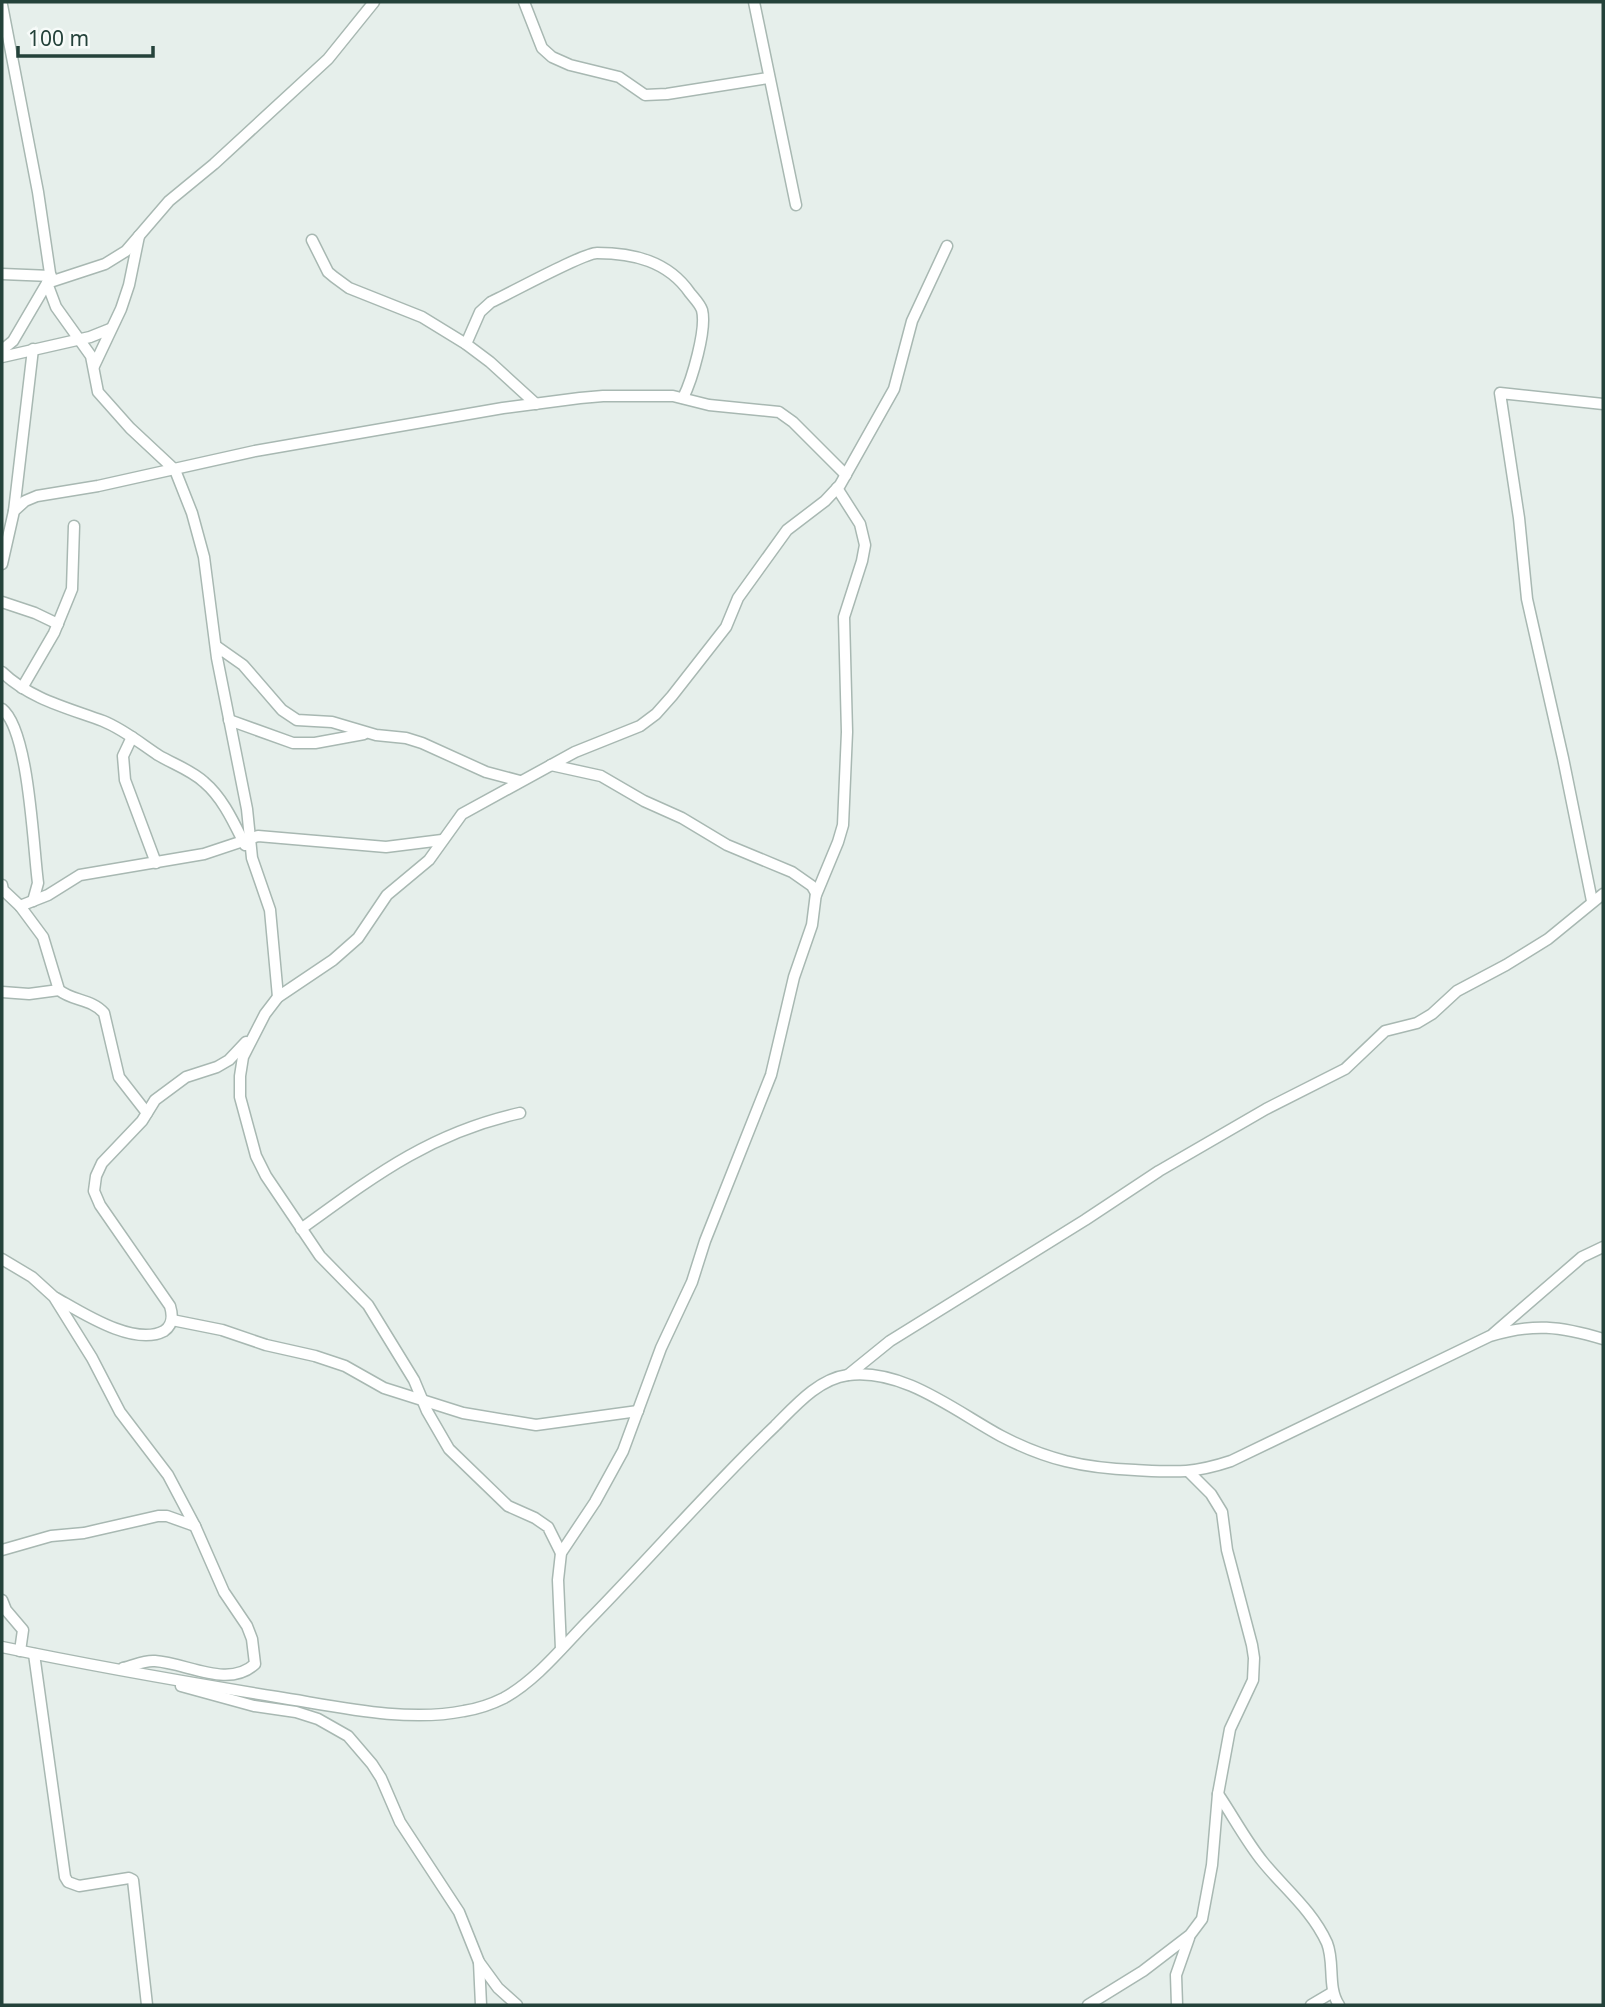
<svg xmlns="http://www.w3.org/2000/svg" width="1605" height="2007" viewBox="0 0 1605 2007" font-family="'Noto Sans',sans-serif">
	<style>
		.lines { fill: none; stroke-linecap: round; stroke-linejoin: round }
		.minor-casing { stroke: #a8b8b2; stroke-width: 13 }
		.minor { stroke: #fff; stroke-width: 10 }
	</style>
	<rect width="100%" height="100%" fill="#e6efeb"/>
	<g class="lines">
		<defs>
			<g id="minor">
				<path d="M524 2 542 48 552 57 570 65 619 77 645 95 667 94 768 78"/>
				<path d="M754 2 796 205"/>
				<path d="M2 5 38 192 51 280"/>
				<path d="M312 240 328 272 334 277 349 288 422 317 466 344 490 362 536 404"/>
				<path d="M2 274 51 276"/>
				<path d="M47 283 56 307 91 356 98 392 130 428 175 470 192 513 204 557 217 658 247 809 252 858 270 910 278 997"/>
				<path d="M466 344 480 312 491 302C509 294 583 253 597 253 633 253 668 261 690 293 694 298 700 304 702 310 707 329 692 380 683 398"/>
				<path d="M2 350 13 341 47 283 105 264 126 251 169 201 214 164 328 59 374 2"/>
				<path d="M2 357 90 337 110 329"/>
				<path d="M94 366 121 309 129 285 139 236"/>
				<path d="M14 511 33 349"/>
				<path d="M2 564 14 511 25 501 37 496 98 486 255 451 503 408 580 398 603 396H673L709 405 779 412 793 422 846 475"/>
				<path d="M2 602 35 613 58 624"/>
				<path d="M216 646 243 665 282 710 297 720 332 722 376 735 406 738 422 743 486 772 520 781"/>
				<path d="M2 672C30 699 68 708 103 721 123 729 140 743 158 755 173 764 191 770 204 782 223 798 234 823 245 845"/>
				<path d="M22 688 54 633 72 589 74 526"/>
				<path d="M2 709C29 730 33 846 38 883L33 901"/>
				<path d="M229 720 293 743H315L364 734"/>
				<path d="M132 737 123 756 125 780 156 863"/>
				<path d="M551 765 601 776 644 801 682 818 727 845 792 872 812 886 816 893 812 925 794 977 771 1075 705 1241 692 1282 661 1348 623 1451 595 1502 561 1553 558 1580 561 1649"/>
				<path d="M2 885 3 890 20 906 43 937 59 990C72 1001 92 999 104 1013L119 1077 147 1113"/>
				<path d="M816 895 838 842 843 825 847 732 844 617 862 561 865 545 860 524 837 488"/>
				<path d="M1592 901 1563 758 1527 599 1519 518 1500 393 1603 404"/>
				<path d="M20 906 48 895 80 875 204 854 258 836 386 847 442 840"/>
				<path d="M2 992 29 994 59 990"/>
				<path d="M301 1229C374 1176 430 1133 520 1113"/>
				<path d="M2 1259 32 1277 54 1297 92 1358 120 1412 168 1475 195 1526 224 1592 247 1626 252 1639 255 1664C228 1689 187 1663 155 1661 143 1660 134 1666 123 1668"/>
				<path d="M56 1298C81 1312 134 1347 164 1331 173 1325 173 1316 170 1306L100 1205 94 1191 96 1176 102 1163 142 1121 155 1100 186 1077 217 1067 229 1060 246 1042"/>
				<path d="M172 1320 222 1330 266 1345 315 1356 345 1366 384 1388 463 1413 536 1425 638 1411"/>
				<path d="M1493 1334 1582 1257 1603 1247"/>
				<path d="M848 1375 890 1341 1085 1220 1159 1171 1266 1109 1345 1069 1385 1031 1417 1023 1432 1014 1457 991 1506 965 1548 939 1603 894"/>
				<path d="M2 1550 51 1536 84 1533 158 1516H167L195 1526"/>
				<path d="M561 1553 548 1527 535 1518 508 1506 449 1449 427 1411 414 1380 368 1305 320 1256 266 1176 256 1156 240 1097V1076L243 1057 265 1014 278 997 333 960 358 938 387 895 429 860 462 814 575 752 640 726 656 714 672 696 726 627 738 598 787 530 825 501 840 485 894 389 912 321 947 246"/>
				<path d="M2 1600 6 1610 23 1630 20 1651"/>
				<path d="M2 1647C93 1666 185 1682 277 1697 335 1706 406 1723 464 1711 477 1709 492 1704 504 1698 535 1681 561 1649 586 1623 650 1558 709 1489 775 1426 795 1406 818 1379 848 1375 903 1368 955 1411 1001 1436 1047 1460 1084 1468 1135 1470 1175 1472 1192 1474 1231 1461L1490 1336C1533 1323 1560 1326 1603 1339"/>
				<path d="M34 1654 65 1877 68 1882 79 1886 129 1878 133 1880 147 2005"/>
				<path d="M181 1686 254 1706 296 1712 318 1719 348 1736 372 1764 381 1778 400 1822 459 1912 479 1962 498 1988 517 2005"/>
				<path d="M1218 1794C1233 1816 1246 1841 1263 1862 1284 1888 1312 1910 1327 1943 1335 1963 1327 1987 1339 2005"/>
				<path d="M479 1962 481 2005"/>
				<path d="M1088 2005 1143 1971 1190 1935 1202 1919 1212 1865 1218 1794 1230 1729 1253 1680 1254 1658 1252 1645 1227 1550 1222 1512 1211 1494 1189 1472"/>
				<path d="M1177 2005 1176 1975 1189 1938"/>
				<path d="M1311 2005 1333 1992"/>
			</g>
		</defs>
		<use href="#minor" class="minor-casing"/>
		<use href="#minor" class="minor"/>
	</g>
	<rect width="1605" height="2007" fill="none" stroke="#24423a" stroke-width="7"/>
	<path d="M18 46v10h135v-10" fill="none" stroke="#24423a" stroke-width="3.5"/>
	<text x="28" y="46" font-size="21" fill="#24423a" stroke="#f7fbf9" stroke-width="5" paint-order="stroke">100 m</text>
</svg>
